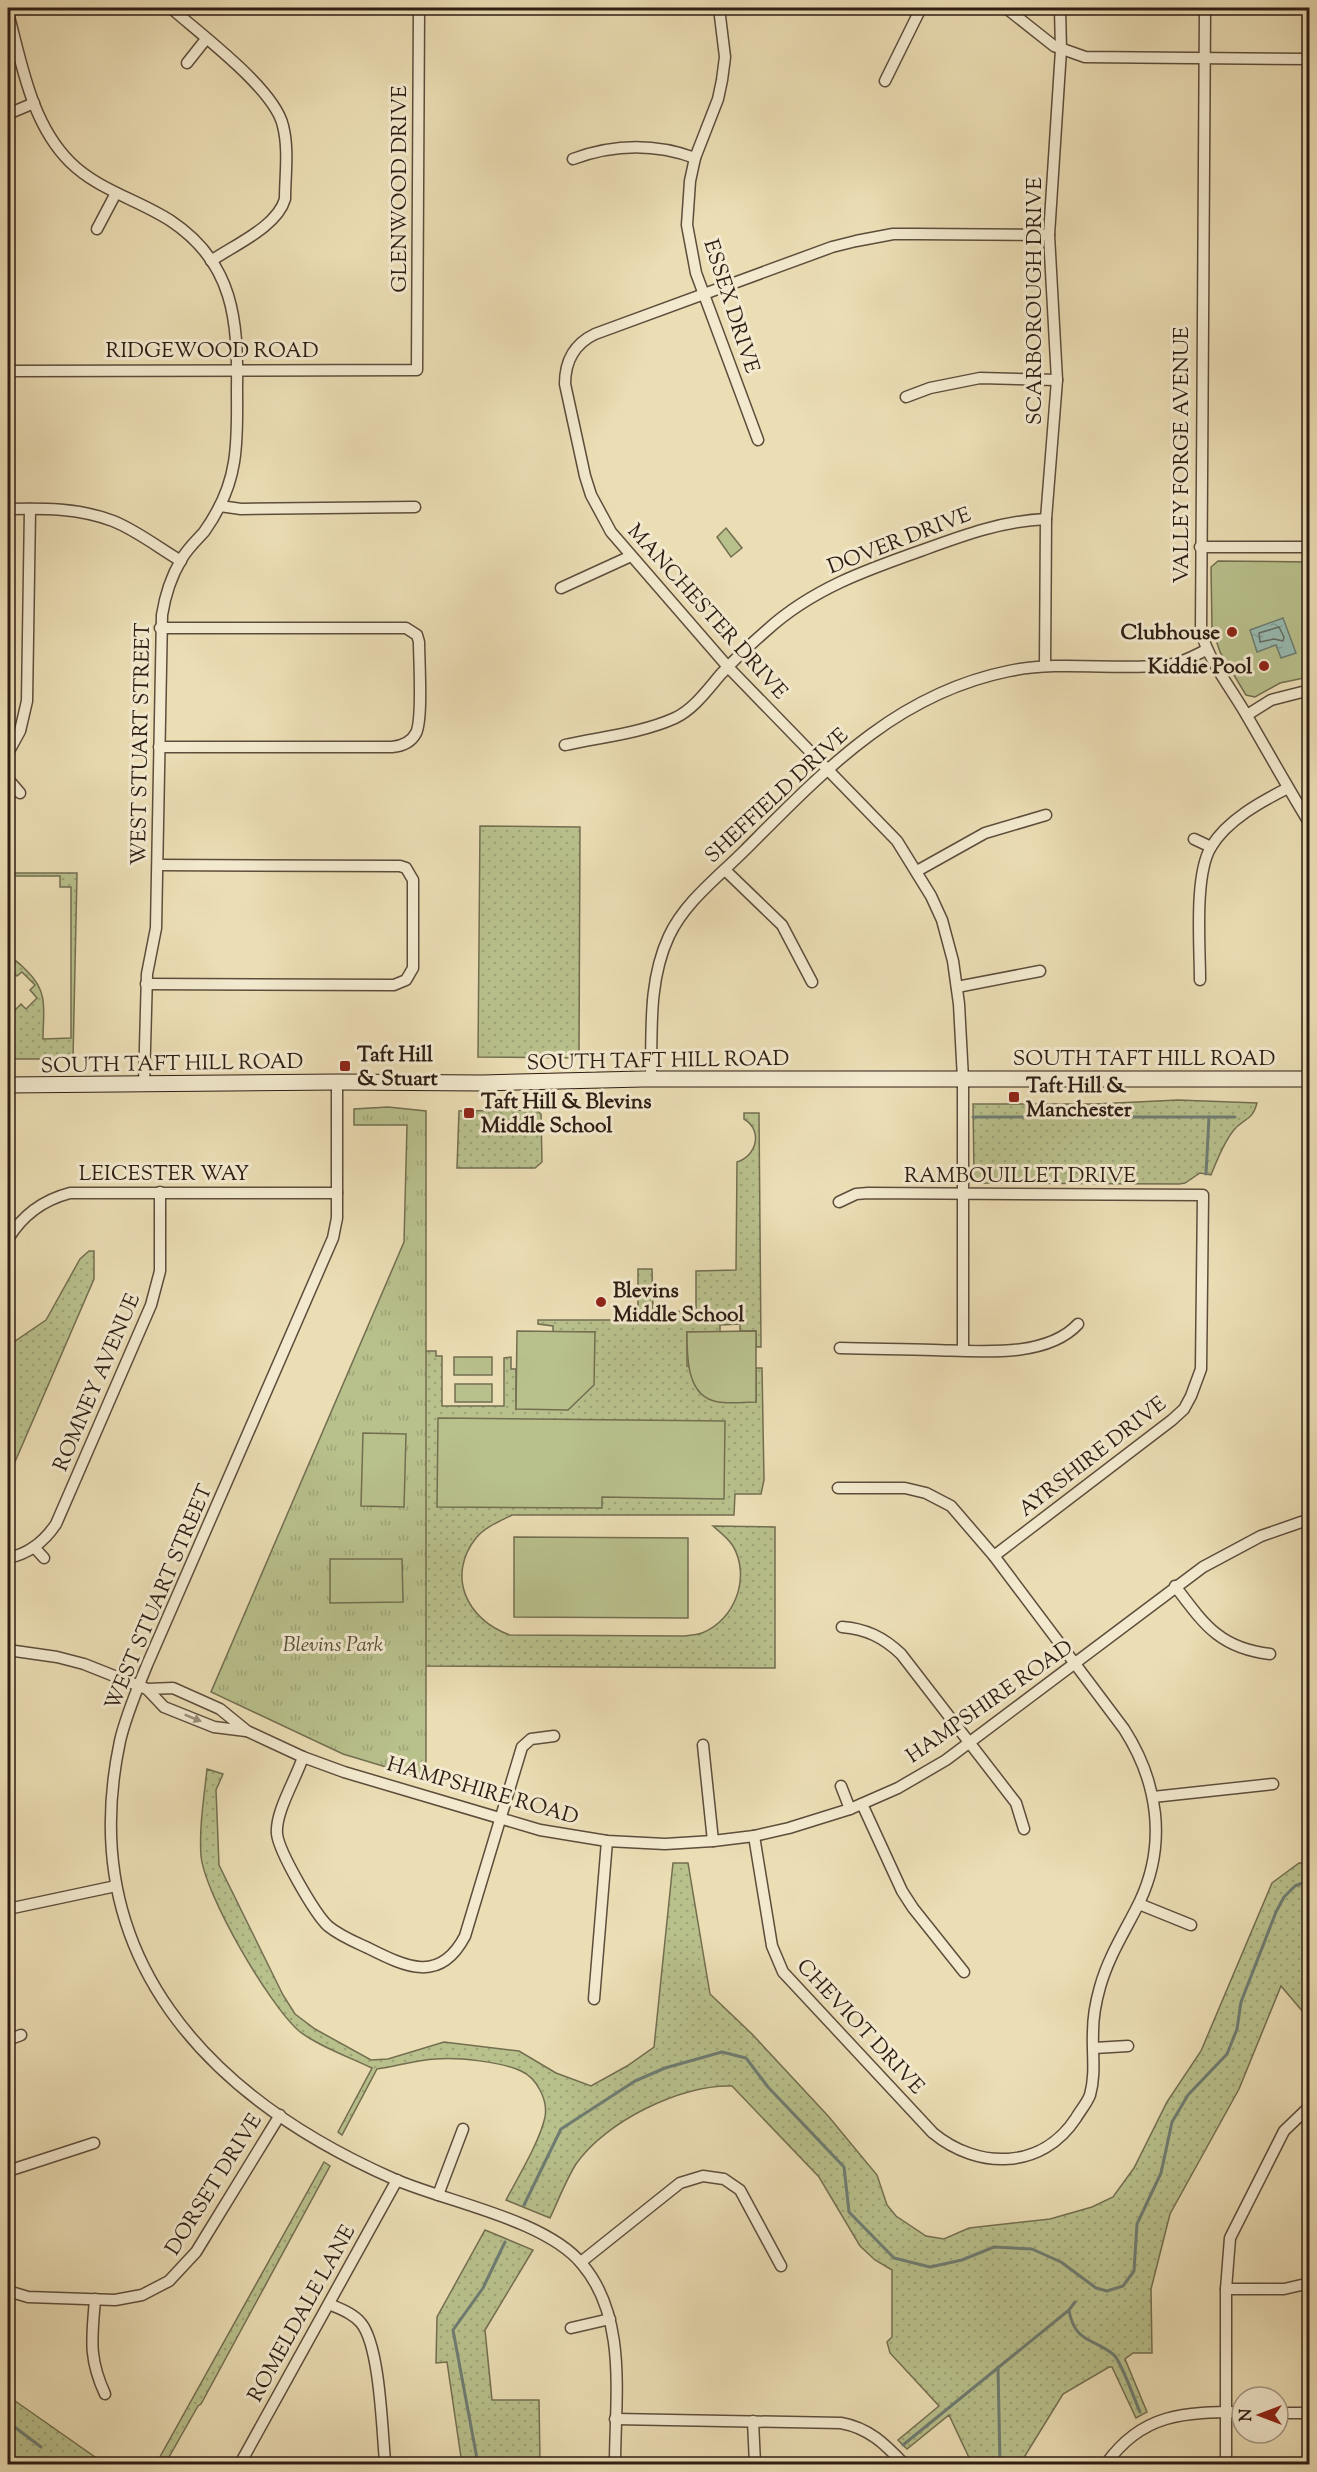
<svg xmlns="http://www.w3.org/2000/svg" width="1317" height="2472" viewBox="0 0 1317 2472" font-family="'Sorts Mill Goudy',serif">
	<style>
		.grass { fill: url(#grass-dots); stroke: #736e50; stroke-width: 1.5 }
		.park { fill: url(#park-tufts); stroke: #736e50; stroke-width: 1.5 }
		.pitch { fill: #b8c08c; stroke: #736e50; stroke-width: 1.5 }
		.water { fill: url(#water-ripples); stroke: #6e7c72; stroke-width: 1.5 }
		.lines { fill: none; stroke-linecap: round; stroke-linejoin: round }
		.shore { stroke: #636c62; stroke-width: 1.5 }
		.stream { stroke: #6e7c72; stroke-width: 3 }
		.street-casing { stroke: #5d4d3c; stroke-width: 13 }
		.secondary-casing { stroke: #2e1d14; stroke-width: 17 }
		.street { stroke: #f2e9ce; stroke-width: 10 }
		.secondary { stroke: #f2e9ce; stroke-width: 15 }
		.oneway { fill: #9a8d7a }
		.poi-dot { fill: #8f2418; stroke: #f2e9ce; stroke-width: 2 }
		.labels { text-anchor: middle; stroke-width: 6; stroke-linejoin: round; paint-order: stroke }
		.street-label { font-size: 21px; fill: #2e1d14; stroke: #f2e9ce }
		.poi-label { font-size: 21px; font-weight: bold; fill: #2e1d14; stroke: #f2e9ce; text-anchor: start }
		.park-label { font-size: 21px; font-style: italic; fill: #574e38; stroke: #f2e9ce }
	</style>
	<defs>
		<pattern id="grass-dots" width="8" height="8" patternUnits="userSpaceOnUse" patternTransform="scale(1.5)"><rect width="8" height="8" fill="#b8c08c"/><path d="M2 2h.1M6 6h.1" fill="none" stroke="#9ea578" stroke-width="1.8" stroke-linecap="round"/></pattern>
		<pattern id="park-tufts" width="24" height="20" patternUnits="userSpaceOnUse" patternTransform="scale(1.5)"><rect width="24" height="20" fill="#b8c08c"/><path d="M3 7l-1-3M5 7V3M7 7l1-3M15 17l-1-3M17 17v-4M19 17l1-3" fill="none" stroke="#9ea578"/></pattern>
		<pattern id="water-ripples" width="26" height="14" patternUnits="userSpaceOnUse" patternTransform="scale(1.5)"><rect width="26" height="14" fill="#98bbb1"/><path d="M2 4q2-2 4 0t4 0M15 11q2-2 4 0t4 0" fill="none" stroke="#83a097"/></pattern>
	</defs>
	<rect width="100%" height="100%" fill="#ebddb4"/>
	<filter id="stains"><feTurbulence type="fractalNoise" baseFrequency=".00333" numOctaves="4"/><feColorMatrix values="0 0 0 0 .2 0 0 0 0 .09 0 0 0 0 .02 0 0 0 .5 -.17"/></filter>
	<radialGradient id="worn" r=".72"><stop offset=".6" stop-color="#630" stop-opacity="0"/><stop offset="1" stop-color="#630" stop-opacity=".3"/></radialGradient>
	<g class="grass">
		<path d="M480 826 580 827 579 1058 478 1057Z"/>
		<path d="M8 873H77L73 1059H8V1017L21 1004 26 1009 37 998 30 990 35 985 22 972 17 976 8 968 9 957C17 960 22 966 28 972 49 993 43 1011 43 1039L71 1038V887H60V876H8Z"/>
		<path d="M1178 1100 1257 1103C1252 1122 1243 1118 1233 1131 1223 1144 1217 1160 1211 1175L1200 1173 1185 1183 1179 1184 982 1183 974 1177 973 1104H1095Z"/>
		<path d="M536 1110 541 1114 542 1162 535 1168H457L459 1111Z"/>
		<path d="M744 1113H759L761 1347H756V1331H740V1324L720 1325V1332H687V1366L756 1402V1368H762L764 1480 761 1494H735L734 1515H512C500 1521 485 1527 476 1538 446 1576 467 1620 510 1635L684 1636C689 1635 697 1635 702 1633 735 1620 751 1577 733 1546 728 1538 720 1532 713 1526L775 1527V1668L420 1666 419 1351H436V1356H442V1406H504V1358L511 1357V1369H516V1409L595 1332H553V1326L538 1324V1320H638V1269H652L653 1312 696 1311V1271L736 1270 737 1162C757 1156 763 1130 744 1119Z"/>
		<path d="M89 1251H94V1279L8 1478V1346L46 1320 80 1259Z"/>
		<path d="M207 1769 223 1774 216 1790 219 1865 283 1995 295 2014 315 2029 371 2060 388 2059 444 2042 519 2051 556 2073 591 2086 627 2066 654 2047 673 1863H688L710 1994 752 2034 829 2117 877 2175 887 2205 896 2216 926 2236 944 2239 969 2228 1050 2219 1092 2207 1113 2197 1134 2168 1167 2102 1201 2051 1272 1883 1299 1863H1309V2019L1281 1986 1239 2089 1170 2214 1151 2289 1152 2353H1133L1125 2359 1147 2412 1136 2418 1112 2367H1109L1063 2394 1020 2464H972L949 2415 907 2449 898 2440 939 2406 890 2353 887 2342 892 2337V2270L875 2260 860 2246 819 2177 732 2086C681 2084 605 2122 576 2164 566 2180 558 2201 550 2218L506 2200C518 2177 540 2141 545 2117 548 2100 537 2078 521 2071 502 2062 457 2057 436 2059 416 2060 397 2066 377 2069L342 2135 338 2132 372 2068C351 2058 316 2045 299 2031 269 2005 205 1895 201 1856 199 1827 204 1798 207 1769Z"/>
		<path d="M324 2162 330 2166 201 2404 198 2406 165 2464H156Z"/>
		<path d="M485 2230 533 2250 485 2330 492 2400H539L540 2463H597V2464H462L447 2362 436 2363 437 2317Z"/>
		<path d="M8 2396 105 2464H8Z"/>
	</g>
	<path class="park" d="M388 1107 426 1111V1779L343 1754 211 1692 404 1242 407 1125H354V1109Z"/>
	<g class="pitch">
		<path d="M726 528 742 548 731 557 717 537Z"/>
		<path d="M1218 561 1309 562V677L1280 683 1255 697 1246 695 1220 652 1212 628 1211 567Z"/>
		<path d="M517 1331 595 1332 594 1385 568 1410 516 1409Z"/>
		<path d="M756 1331V1402C744 1402 730 1404 718 1402 686 1397 687 1356 687 1332Z"/>
		<rect x="454" y="1357" width="38" height="18"/>
		<rect x="455" y="1384" width="37" height="18"/>
		<path d="M438 1418 725 1421 724 1499 602 1497V1508L437 1507Z"/>
		<path d="M363 1433 406 1434 404 1507 361 1506Z"/>
		<path d="M514 1537 688 1538V1618L514 1617Z"/>
		<path d="M330 1559H402L403 1602 330 1603Z"/>
	</g>
	<path class="water" d="M1283 618 1296 653 1281 658 1276 645 1257 652 1250 630Z"/>
	<g class="lines">
		<path class="shore" d="M1279 627 1284 637 1283 641 1274 639 1260 642 1259 633Z"/>
		<g class="stream">
			<path d="M973 1117H1209"/>
			<path d="M1206 1174 1209 1117H1235"/>
			<path d="M524 2205 561 2129 635 2081 665 2068 722 2052 746 2058 768 2087 844 2167 849 2212 894 2258 930 2267 962 2260 994 2247 1032 2249 1061 2262 1096 2288 1107 2291 1123 2286 1134 2271 1137 2224 1161 2173 1172 2122 1188 2095 1227 2054 1237 2029 1241 2002 1276 1912 1284 1897 1295 1886 1310 1880"/>
			<path d="M1069 2311C1076 2344 1092 2337 1114 2355 1121 2361 1135 2401 1140 2412"/>
			<path d="M998 2367 1000 2464"/>
			<path d="M8 2422 41 2447"/>
			<path d="M903 2445 1069 2310 1075 2302"/>
			<path d="M478 2464 453 2330 483 2288 505 2242"/>
		</g>
		<defs>
			<g id="street">
				<path d="M171 8C200 34 275 89 283 126 289 149 285 176 285 199 277 227 234 245 211 261"/>
				<path d="M719 8 725 57 722 80 718 99 695 158 690 181 687 225 696 273 758 440"/>
				<path d="M1006 8 1054 46 1085 57 1310 59"/>
				<path d="M1205 8 1201 632C1210 663 1231 688 1247 716 1268 752 1288 788 1310 824"/>
				<path d="M8 13C22 64 31 123 70 162 98 190 139 200 171 221 234 263 238 321 237 389 237 413 238 438 234 462 230 488 219 511 204 532 196 541 187 549 181 560 171 577 165 596 162 615L156 928 147 974 144 1084"/>
				<path d="M187 63 206 39"/>
				<path d="M885 81 921 8"/>
				<path d="M8 114 34 103"/>
				<path d="M573 159C614 144 654 143 695 158"/>
				<path d="M97 229 116 193"/>
				<path d="M8 371 417 370 419 8"/>
				<path d="M906 397 930 388 980 378 1057 380"/>
				<path d="M220 506 241 509 415 507"/>
				<path d="M8 509C43 508 79 508 113 521 136 530 159 548 181 561"/>
				<path d="M1200 547H1310"/>
				<path d="M561 588 631 556"/>
				<path d="M1045 666 1046 519 1057 380 1049 235 1061 50 1060 8"/>
				<path d="M1247 715 1271 700 1310 690"/>
				<path d="M565 745C601 737 642 733 675 718 694 709 708 689 721 674 735 659 751 644 767 630 812 589 866 570 923 550 964 535 1002 521 1046 519"/>
				<path d="M159 747H392C402 746 411 743 416 733 423 719 419 661 419 642L417 635 406 628H160"/>
				<path d="M8 753 20 731 27 701 30 509"/>
				<path d="M8 779 20 793"/>
				<path d="M1194 839 1211 847"/>
				<path d="M725 870 782 925 812 982"/>
				<path d="M917 871 985 833 1046 815"/>
				<path d="M1200 980C1200 946 1194 875 1211 847 1227 820 1262 801 1288 788"/>
				<path d="M146 984 394 985 406 980 413 968V880L406 868 400 866 158 865"/>
				<path d="M957 987 1040 971"/>
				<path d="M651 1079C652 1031 648 981 669 936 685 902 717 878 744 851 823 772 895 694 1009 671 1062 660 1116 671 1168 665 1182 663 1194 656 1206 650"/>
				<path d="M337 1082V1218L333 1238 147 1665C137 1690 126 1715 120 1741 74 1957 208 2097 394 2179 446 2202 545 2219 582 2264 628 2318 615 2398 615 2464"/>
				<path d="M839 1202 856 1194 868 1193 1203 1195 1201 1369 1191 1396 1184 1409 1172 1420 994 1556"/>
				<path d="M8 1239C22 1216 43 1200 70 1193H337"/>
				<path d="M840 1348C871 1349 902 1349 933 1350 976 1351 1046 1359 1078 1324"/>
				<path d="M963 1350V1079L959 1004 953 961 942 920 931 896 897 841 728 667 611 532 591 495 585 476 565 384C565 362 574 344 595 334L832 247 856 241 893 234H916L1049 235"/>
				<path d="M34 1547 44 1558"/>
				<path d="M8 1558C28 1554 44 1542 56 1524L151 1305 160 1271V1192"/>
				<path d="M1175 1586C1204 1624 1219 1648 1270 1654"/>
				<path d="M842 1627C866 1629 883 1637 901 1654L1016 1803 1024 1829"/>
				<path d="M8 1650 57 1657 84 1664 147 1689 173 1688 220 1709 247 1731 303 1757 344 1772 540 1830 607 1841 665 1844 713 1841 754 1836 789 1828 850 1809 898 1788 946 1760 1203 1567 1261 1536 1310 1519"/>
				<path d="M147 1689 164 1707 214 1727 246 1731"/>
				<path d="M703 1745 713 1841"/>
				<path d="M303 1757C296 1779 275 1812 277 1834 279 1852 315 1914 328 1926 340 1936 355 1942 368 1948 406 1967 440 1984 465 1936L522 1747 531 1739 554 1736"/>
				<path d="M841 1786 850 1809"/>
				<path d="M1153 1797 1273 1784"/>
				<path d="M862 1804 902 1891 913 1908 964 1972"/>
				<path d="M754 1836 772 1946 783 1972 933 2133C978 2170 1042 2170 1076 2118 1080 2111 1087 2103 1090 2095 1096 2073 1092 2054 1093 2032 1093 2017 1096 2001 1100 1987 1109 1955 1126 1930 1140 1901 1167 1843 1158 1782 1124 1729L994 1556 951 1506 926 1493 905 1488H838"/>
				<path d="M1139 1904 1191 1925"/>
				<path d="M8 1909 116 1886"/>
				<path d="M594 1999 607 1841"/>
				<path d="M8 2040 21 2035"/>
				<path d="M1094 2048 1128 2046"/>
				<path d="M8 2171 94 2143"/>
				<path d="M438 2195 463 2129"/>
				<path d="M581 2262 680 2183 703 2176 724 2179 740 2190 781 2266"/>
				<path d="M1226 2289H1284L1310 2283"/>
				<path d="M8 2291 28 2297 115 2300 142 2295 169 2281 196 2252 280 2115"/>
				<path d="M95 2299C92 2338 88 2357 105 2394"/>
				<path d="M329 2304C340 2309 353 2313 361 2323 380 2346 382 2430 385 2461"/>
				<path d="M571 2328 610 2319"/>
				<path d="M1278 2413H1310"/>
				<path d="M615 2419 841 2423C869 2428 885 2444 904 2464"/>
				<path d="M753 2421 755 2464"/>
				<path d="M240 2464 397 2180"/>
				<path d="M1106 2464C1142 2413 1185 2412 1242 2412"/>
				<path d="M1226 2464V2289L1230 2238 1284 2131 1310 2106"/>
			</g>
			<path id="secondary" d="M8 1085 337 1082 482 1083 643 1079H1310"/>
		</defs>
		<use href="#street" class="street-casing"/>
		<use href="#secondary" class="secondary-casing"/>
		<use href="#street" class="street"/>
		<use href="#secondary" class="secondary"/>
	</g>
	<defs><path id="oneway-solid" d="M-6-.8H1V-3.2L6.5 0L1 3.2V.8H-6Z" transform="scale(1.5)"/></defs>
	<use class="oneway" href="#oneway-solid" transform="translate(193 1718) rotate(22)"/>
	<g class="poi-dot">
		<circle cx="1232" cy="632" r="6"/>
		<circle cx="1264" cy="666" r="6"/>
		<rect x="339" y="1060" width="12" height="12" rx="3"/>
		<rect x="1008" y="1091" width="12" height="12" rx="3"/>
		<rect x="463" y="1107" width="12" height="12" rx="3"/>
		<circle cx="601" cy="1302" r="6"/>
	</g>
	<g class="labels">
		<g class="street-label">
			<text transform="translate(399 189) rotate(-90)" y="7">GLENWOOD DRIVE</text>
			<text transform="translate(1034 301) rotate(-90)" y="7">SCARBOROUGH DRIVE</text>
			<text transform="translate(732 306) rotate(72)" y="7">ESSEX DRIVE</text>
			<text x="212" y="357">RIDGEWOOD ROAD</text>
			<text transform="translate(1181 455) rotate(-90)" y="7">VALLEY FORGE AVENUE</text>
			<text transform="translate(899 540) rotate(-21)" y="7">DOVER DRIVE</text>
			<text transform="translate(708 611) rotate(48)" y="7">MANCHESTER DRIVE</text>
			<text transform="translate(140 744) rotate(-89)" y="7">WEST STUART STREET</text>
			<text transform="translate(776 795) rotate(-43)" y="7">SHEFFIELD DRIVE</text>
			<text x="1144" y="1065">SOUTH TAFT HILL ROAD</text>
			<text transform="translate(658 1060) rotate(-1)" y="7">SOUTH TAFT HILL ROAD</text>
			<text transform="translate(172 1063) rotate(-1)" y="7">SOUTH TAFT HILL ROAD</text>
			<text x="164" y="1180">LEICESTER WAY</text>
			<text x="1020" y="1182">RAMBOUILLET DRIVE</text>
			<text transform="translate(96 1382) rotate(-67)" y="7">ROMNEY AVENUE</text>
			<text transform="translate(1092 1456) rotate(-38)" y="7">AYRSHIRE DRIVE</text>
			<text transform="translate(158 1597) rotate(-67)" y="7">WEST STUART STREET</text>
			<text transform="translate(989 1701) rotate(-35)" y="7">HAMPSHIRE ROAD</text>
			<text transform="translate(483 1790) rotate(16)" y="7">HAMPSHIRE ROAD</text>
			<text transform="translate(861 2026) rotate(47)" y="7">CHEVIOT DRIVE</text>
			<text transform="translate(213 2184) rotate(-58)" y="7">DORSET DRIVE</text>
			<text transform="translate(301 2313) rotate(-61)" y="7">ROMELDALE LANE</text>
		</g>
		<g class="poi-label">
			<text x="1220" y="639" text-anchor="end">Clubhouse</text>
			<text x="1252" y="673" text-anchor="end">Kiddie Pool</text>
			<text x="357" y="1061">Taft Hill<tspan x="357" dy="24">&amp; Stuart</tspan></text>
			<text x="1026" y="1092">Taft Hill &amp;<tspan x="1026" dy="24">Manchester</tspan></text>
			<text x="481" y="1108">Taft Hill &amp; Blevins<tspan x="481" dy="24">Middle School</tspan></text>
			<text x="613" y="1297">Blevins<tspan x="613" dy="24">Middle School</tspan></text>
		</g>
		<g class="park-label">
			<text x="333" y="1651">Blevins Park</text>
		</g>
	</g>
	<rect width="1317" height="2472" fill="none" stroke="#ebddb4" stroke-width="30"/>
	<rect x="9" y="9" width="1299" height="2454" fill="none" stroke="#2e1d14" stroke-width="3"/>
	<rect x="15" y="15" width="1287" height="2442" fill="none" stroke="#2e1d14" stroke-width="1.5"/>
	<g transform="translate(1260 2415) rotate(270)"><circle r="28" fill="#f2e9ce" stroke="#a49784" stroke-width="1.5"/>
	<path d="M0-4.5L10 22L0 15L-10 22Z" fill="#8f2418"/>
	<text y="-9" font-size="16" font-weight="bold" text-anchor="middle" fill="#2e1d14">N</text>
	</g>
	<rect width="100%" height="100%" filter="url(#stains)"/>
	<rect width="100%" height="100%" fill="url(#worn)"/>
</svg>
